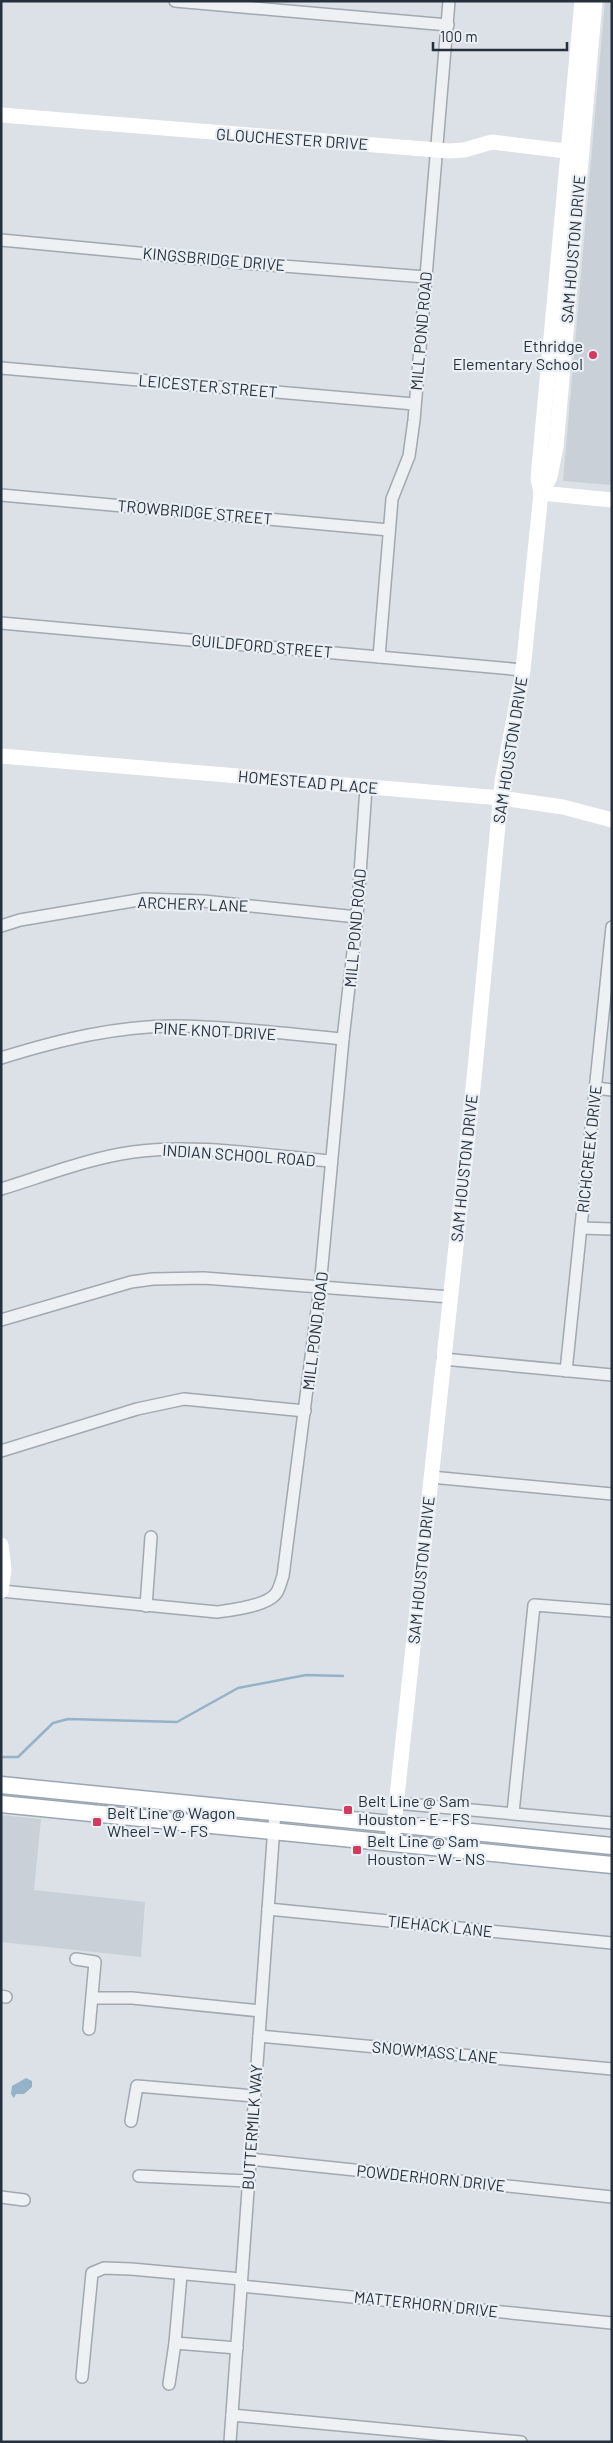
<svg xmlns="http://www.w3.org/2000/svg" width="613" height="2443" viewBox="0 0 613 2443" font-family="Barlow,sans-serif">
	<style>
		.built { fill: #c9d0d8 }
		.water { fill: #95b2c8 }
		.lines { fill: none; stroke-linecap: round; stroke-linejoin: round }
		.stream { stroke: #95b2c8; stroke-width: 2.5 }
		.street-casing { stroke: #a1a8b0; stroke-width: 14 }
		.primary-casing { stroke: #9aa6b2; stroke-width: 19 }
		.street { stroke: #eef1f4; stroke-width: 11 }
		.secondary { stroke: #fff; stroke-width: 15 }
		.primary { stroke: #fff; stroke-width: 16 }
		.poi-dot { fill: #d03b60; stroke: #eaeff4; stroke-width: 2 }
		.labels { text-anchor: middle; stroke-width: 4.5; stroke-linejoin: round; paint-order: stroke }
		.street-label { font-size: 16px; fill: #25303c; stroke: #eaeff4 }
		.poi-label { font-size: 16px; fill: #25303c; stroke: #eaeff4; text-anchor: start }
	</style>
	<rect width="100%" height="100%" fill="#dbe1e6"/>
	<g class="built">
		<path d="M605 1H612V485L563 481Z"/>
		<path d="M1 1815 41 1819 34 1890 145 1902 141 1957 1 1942Z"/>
	</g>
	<path class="water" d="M26 2078 32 2081V2087L24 2094H16L14 2098 11 2094 12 2086Z"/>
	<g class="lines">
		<path class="stream" d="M1 1757H18L53 1723 68 1719 177 1722 238 1688 306 1675 343 1676"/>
		<defs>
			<g id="street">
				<path d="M175 1 448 25"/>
				<path d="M1 240 244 263 426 277"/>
				<path d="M1 368 414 404"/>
				<path d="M1 495 389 530"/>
				<path d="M1 623 523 670"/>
				<path d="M379 657 392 499 409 456 414 420 449 1"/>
				<path d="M1 926 20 920 144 899 203 901 357 917"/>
				<path d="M1 1058C59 1040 119 1025 180 1026 234 1027 289 1034 343 1039"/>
				<path d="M596 1088 612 1090"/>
				<path d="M1 1189C44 1176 89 1158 133 1152 196 1143 268 1156 331 1161"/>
				<path d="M581 1228 612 1229"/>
				<path d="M1 1320 131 1282 153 1279 204 1278 450 1297"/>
				<path d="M443 1359 612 1375"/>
				<path d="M566 1371 612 927"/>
				<path d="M1 1451 137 1409 184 1399 305 1411"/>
				<path d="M431 1477 612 1494"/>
				<path d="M1 1591 217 1612C232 1610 269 1606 277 1592 280 1587 281 1581 283 1576L320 1287 343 1039 357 917 366 788"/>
				<path d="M146 1606 151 1537"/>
				<path d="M396 1803 612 1823"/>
				<path d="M513 1813 534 1605 612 1611"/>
				<path d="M268 1909 612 1943"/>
				<path d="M76 1959 95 1962 89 2029"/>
				<path d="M1 1996 6 1997"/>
				<path d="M92 1998H132L260 2011"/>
				<path d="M259 2036 612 2069"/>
				<path d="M131 2121 137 2086 254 2096"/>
				<path d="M250 2159 612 2197"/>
				<path d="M139 2176 248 2181"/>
				<path d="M1 2197 24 2200"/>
				<path d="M241 2286 612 2323"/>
				<path d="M175 2343 237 2348"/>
				<path d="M82 2377 92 2273 104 2268 131 2269 241 2279"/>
				<path d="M169 2384 175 2343 181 2275"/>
				<path d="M232 2415 521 2442"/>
				<path d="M230 2442 275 1812"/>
			</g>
			<g id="primary">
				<path d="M1 1785 612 1846"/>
				<path d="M1 1804 612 1865"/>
			</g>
		</defs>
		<use href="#street" class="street-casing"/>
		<use href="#primary" class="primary-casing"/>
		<use href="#street" class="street"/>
		<g class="secondary">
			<path d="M1 115 449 151 464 150 492 142 582 153"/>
			<path d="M541 493 550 477 556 447 595 1"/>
			<path d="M541 493 612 500"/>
			<path d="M1 756 501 798 563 807 612 820"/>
			<path d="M1 1545 4 1570 1 1591"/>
			<path d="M392 1843 475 1069 502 782 523 670 541 493 538 478 582 1"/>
		</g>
		<use href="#primary" class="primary"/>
	</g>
	<g class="poi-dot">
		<circle cx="593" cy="355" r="5"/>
		<rect x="343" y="1805" width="10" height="10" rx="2.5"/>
		<rect x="92" y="1817" width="10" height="10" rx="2.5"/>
		<rect x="352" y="1845" width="10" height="10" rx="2.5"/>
	</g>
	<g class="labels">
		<g class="street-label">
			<text transform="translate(292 139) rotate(4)" y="6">GLOUCHESTER DRIVE</text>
			<text transform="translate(573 249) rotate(-85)" y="6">SAM HOUSTON DRIVE</text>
			<text transform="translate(214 259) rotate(5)" y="6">KINGSBRIDGE DRIVE</text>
			<text transform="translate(421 331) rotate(-85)" y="6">MILL POND ROAD</text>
			<text transform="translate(208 386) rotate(5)" y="6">LEICESTER STREET</text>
			<text transform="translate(195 512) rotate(5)" y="6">TROWBRIDGE STREET</text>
			<text transform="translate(262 646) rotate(5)" y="6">GUILDFORD STREET</text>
			<text transform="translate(510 750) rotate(-81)" y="6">SAM HOUSTON DRIVE</text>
			<text transform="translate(308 782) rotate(5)" y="6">HOMESTEAD PLACE</text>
			<text transform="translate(193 904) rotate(2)" y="6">ARCHERY LANE</text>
			<text transform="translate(355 928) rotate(-85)" y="6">MILL POND ROAD</text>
			<text transform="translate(215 1031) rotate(3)" y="6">PINE KNOT DRIVE</text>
			<text transform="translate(589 1149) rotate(-84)" y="6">RICHCREEK DRIVE</text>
			<text transform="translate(239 1155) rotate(4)" y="6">INDIAN SCHOOL ROAD</text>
			<text transform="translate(464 1168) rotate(-84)" y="6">SAM HOUSTON DRIVE</text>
			<text transform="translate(315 1331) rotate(-83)" y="6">MILL POND ROAD</text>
			<text transform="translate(421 1570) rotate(-84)" y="6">SAM HOUSTON DRIVE</text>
			<text transform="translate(440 1926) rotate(6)" y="6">TIEHACK LANE</text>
			<text transform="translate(435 2052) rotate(5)" y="6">SNOWMASS LANE</text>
			<text transform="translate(252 2127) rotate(-86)" y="6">BUTTERMILK WAY</text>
			<text transform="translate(431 2178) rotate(6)" y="6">POWDERHORN DRIVE</text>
			<text transform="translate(426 2304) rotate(6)" y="6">MATTERHORN DRIVE</text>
		</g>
		<g class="poi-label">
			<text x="583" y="352" text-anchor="end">Ethridge<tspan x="583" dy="18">Elementary School</tspan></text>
			<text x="358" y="1807">Belt Line @ Sam<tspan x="358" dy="18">Houston - E - FS</tspan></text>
			<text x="107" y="1819">Belt Line @ Wagon<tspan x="107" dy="18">Wheel - W - FS</tspan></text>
			<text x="367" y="1847">Belt Line @ Sam<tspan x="367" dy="18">Houston - W - NS</tspan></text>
		</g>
	</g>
	<rect width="613" height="2443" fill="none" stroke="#25303c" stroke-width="5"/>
	<path d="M433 42v8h134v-8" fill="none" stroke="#25303c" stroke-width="2.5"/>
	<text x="440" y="42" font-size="15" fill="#25303c" stroke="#eaeff4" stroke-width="4" paint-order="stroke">100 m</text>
</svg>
